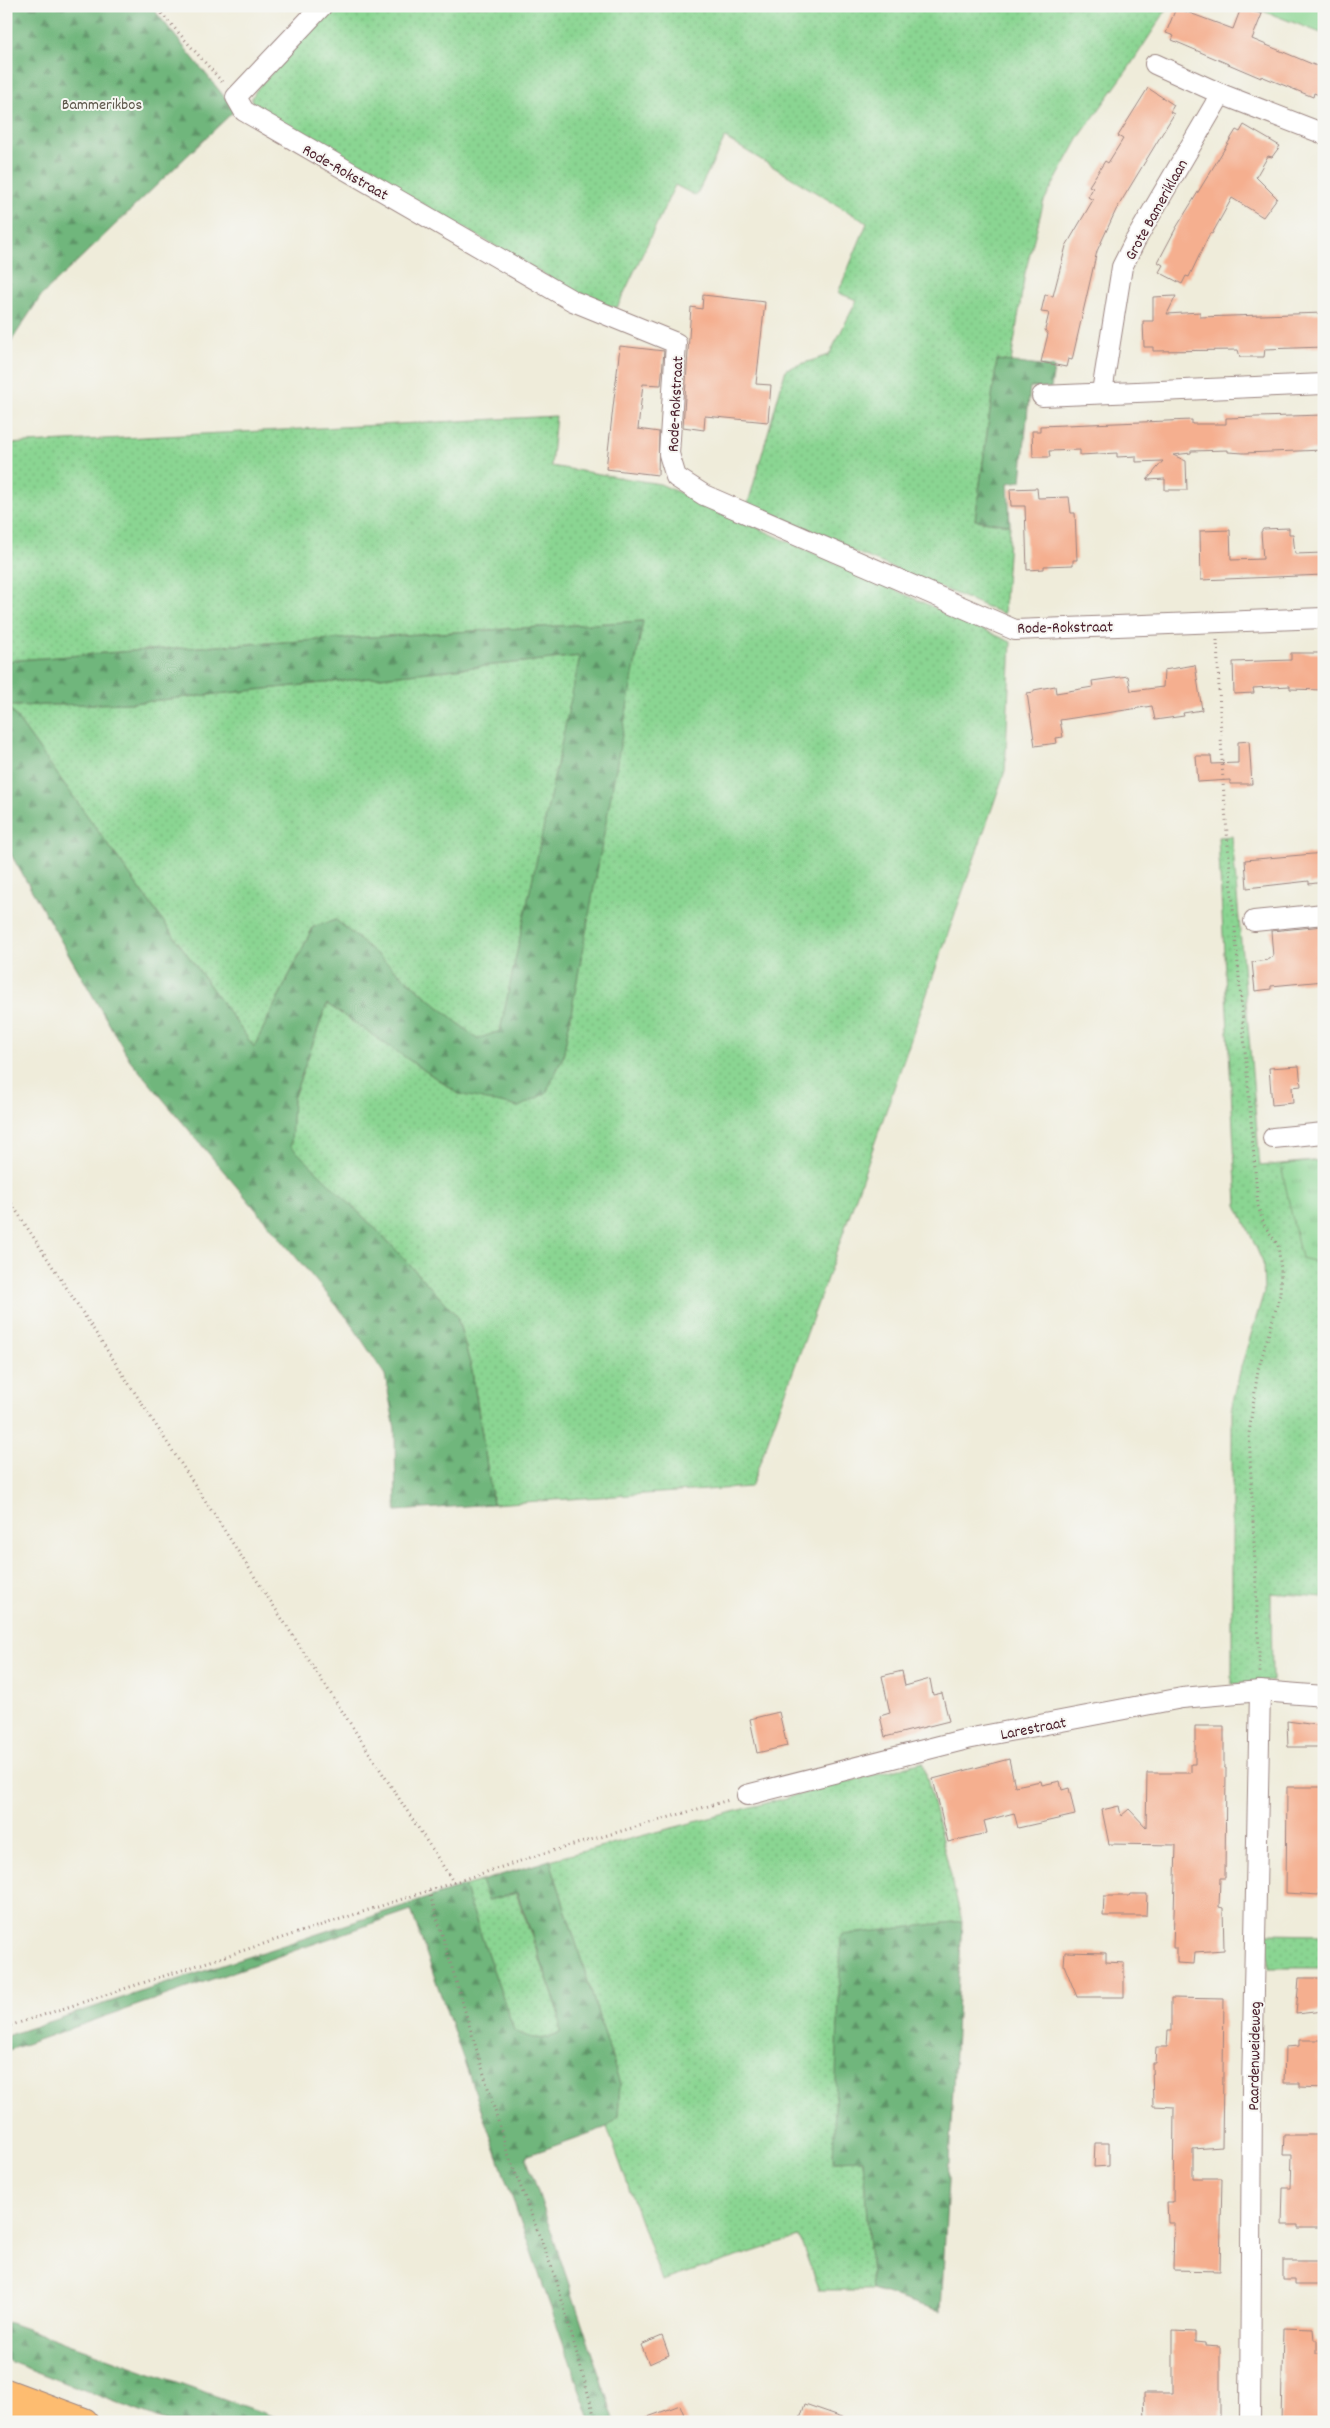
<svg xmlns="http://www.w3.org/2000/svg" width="1330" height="2428" viewBox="0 0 1330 2428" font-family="Dekko,sans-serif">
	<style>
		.grass { fill: url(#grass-dots); stroke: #6a7a5e }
		.forest { fill: url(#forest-firs); stroke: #5c6a54; fill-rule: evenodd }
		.park { fill: url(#park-tufts); stroke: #6a7a5e }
		.garden { fill: #8ad592; stroke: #6a7a5e }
		.building { fill: #f5af8f }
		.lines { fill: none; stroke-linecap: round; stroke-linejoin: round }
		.minor-casing { stroke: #9c8682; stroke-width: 22 }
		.motorway-casing { stroke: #9c8682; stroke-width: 30 }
		.path { stroke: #9c8682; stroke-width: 3; stroke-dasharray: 1 4; stroke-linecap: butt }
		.minor { stroke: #fff; stroke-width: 20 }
		.motorway { stroke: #fdbc70; stroke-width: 28 }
		.labels { text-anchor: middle; stroke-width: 4; stroke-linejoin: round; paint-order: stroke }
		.park-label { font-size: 16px; fill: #5d564a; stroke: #f6f6f2 }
		.street-label { font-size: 16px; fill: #4a1f2b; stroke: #f6f6f2 }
	</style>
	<defs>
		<pattern id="grass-dots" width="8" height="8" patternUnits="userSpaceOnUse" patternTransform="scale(1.25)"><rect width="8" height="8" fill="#8ad592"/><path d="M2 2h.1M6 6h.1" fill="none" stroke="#79b67e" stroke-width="1.8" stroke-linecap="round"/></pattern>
		<pattern id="forest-firs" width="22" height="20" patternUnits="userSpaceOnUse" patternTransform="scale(1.25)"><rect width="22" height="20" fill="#6fb67c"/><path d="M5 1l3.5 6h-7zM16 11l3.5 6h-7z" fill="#5d9366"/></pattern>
		<pattern id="park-tufts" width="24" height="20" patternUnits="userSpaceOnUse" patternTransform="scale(1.25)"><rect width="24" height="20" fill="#8ad592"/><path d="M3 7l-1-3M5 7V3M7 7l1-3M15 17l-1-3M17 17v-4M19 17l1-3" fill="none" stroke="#79b67e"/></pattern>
	</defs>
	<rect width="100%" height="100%" fill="#f6f6f2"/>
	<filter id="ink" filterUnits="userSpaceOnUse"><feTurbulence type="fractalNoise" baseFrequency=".02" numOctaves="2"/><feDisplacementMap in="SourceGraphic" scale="10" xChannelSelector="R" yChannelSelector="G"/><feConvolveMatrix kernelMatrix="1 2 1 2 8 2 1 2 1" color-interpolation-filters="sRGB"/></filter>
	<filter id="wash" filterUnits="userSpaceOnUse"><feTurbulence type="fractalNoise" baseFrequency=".0096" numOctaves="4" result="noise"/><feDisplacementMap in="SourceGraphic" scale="20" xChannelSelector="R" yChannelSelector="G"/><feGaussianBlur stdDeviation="1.12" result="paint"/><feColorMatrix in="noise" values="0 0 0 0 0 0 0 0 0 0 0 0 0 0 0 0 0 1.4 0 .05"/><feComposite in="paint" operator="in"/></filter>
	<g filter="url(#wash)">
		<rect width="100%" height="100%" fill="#efecda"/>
		<g class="grass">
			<path d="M333 6H1169L1128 69 1080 136 1044 201 1025 273 1011 362 997 360 975 520 1010 525 1004 614 747 507 786 369 829 355 857 300 838 293 867 223 725 138 696 196 675 185 617 308 585 298 262 111 251 100 256 90Z"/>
			<path d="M556 416 551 466 660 484 1011 642 1005 771 834 1259 751 1487 493 1504 472 1371 457 1316 384 1237 290 1146 293 1099 327 1004 459 1094 546 1093 563 1057 642 621 132 651 6 661V444Z"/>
			<path d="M581 656 500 1032 477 1039 336 920 313 927 254 1047 8 706 132 703Z"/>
			<path d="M1232 836 1260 1166 1324 1160V1597L1271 1593 1272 1681 1232 1684V1406L1241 1367 1264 1292 1263 1263 1237 1205 1218 837Z"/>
			<path d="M923 1762 962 1921 841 1936 834 2161 863 2160 872 2290H819L799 2237 662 2281 607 2127 618 2116 620 2084 550 1860Z"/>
			<path d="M481 1881 489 1900 516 1893 559 2012 560 2033C544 2042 529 2039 514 2031L464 1886Z"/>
			<path d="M1267 1934 1324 1935V1968H1268Z"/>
		</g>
		<g class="forest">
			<path d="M6 6H151L235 110 41 296 6 349Z"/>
			<path d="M997 360 1054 368 1051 388 1030 387 1021 481 1008 483 1010 525 975 520Z"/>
			<path d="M643 621 563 1057 546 1093 519 1107 459 1094 327 1004 293 1099 291 1146 384 1237 457 1316 472 1371 493 1504 396 1511 395 1429 385 1375 348 1319 130 1060 6 846V661L132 651ZM580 656 500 1031 477 1039 336 920 313 927 254 1047 8 706 132 703Z"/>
			<path d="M550 1860 620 2084 618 2116 607 2127 526 2156 615 2422H591L411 1910 6 2051V2036L464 1886 514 2030C529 2039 544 2042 560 2033L559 2012 517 1893 488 1900 481 1881Z"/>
			<path d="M962 1921 941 2311 872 2290 863 2160 833 2161 841 1935Z"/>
			<path d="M6 2322 13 2324 289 2422H167L6 2360Z"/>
		</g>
		<path class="park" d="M1324 1160V1264L1301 1258 1281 1165Z"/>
		<path class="garden" d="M1250 6H1324V34L1321 33Z"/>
		<g id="blocks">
			<g class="building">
				<path d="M1176 8 1233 29 1241 8 1262 14 1252 39 1324 69V97L1314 93 1313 97 1261 76V78L1172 40 1174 36 1166 33Z"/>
				<path d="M1148 88 1174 105 1170 112 1174 114 1116 210 1097 251 1072 360 1068 359 1066 367 1041 362 1048 334 1045 330 1049 313 1041 312 1045 295 1053 296 1066 246 1093 200 1088 197 1093 188 1089 186 1105 161 1108 163 1123 139 1118 136Z"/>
				<path d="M1244 125 1280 146 1272 157 1268 156 1256 177 1277 198 1263 217 1232 198 1212 234 1210 233 1189 277 1186 276 1182 284 1159 272 1163 265 1158 262 1176 228 1236 130 1240 132Z"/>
				<path d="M703 295 765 302 756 384 771 385 768 422 705 416 704 430 683 427 691 307 702 309Z"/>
				<path d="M1176 296 1167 314 1200 312V317L1324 313V347L1265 349 1264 357H1240L1238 350 1153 351V347H1144L1143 321H1153V297Z"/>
				<path d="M620 346 664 351 661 385 643 384 638 429 659 432 658 475 606 469Z"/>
				<path d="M1323 415 1324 450 1244 453 1228 452V450L1191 451V453L1173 455 1186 461 1187 490H1165V479L1147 480 1163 461 1136 462V456L1117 457V453L1080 455V450L1049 451 1050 457H1033L1032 431H1040V426L1192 420V424H1226V418Z"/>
				<path d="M1037 488 1038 498 1069 497 1071 513H1075L1077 560H1073V565L1044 566V569L1027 570 1025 506H1011L1010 489Z"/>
				<path d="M1289 528V534H1293L1295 554 1324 553V575L1201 580 1200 531 1230 530 1231 560 1263 559 1261 532 1263 529Z"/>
				<path d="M1291 653H1324V690L1290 689V686L1253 688 1254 693 1234 694 1233 662 1291 660Z"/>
				<path d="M1195 665 1202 710 1183 713 1184 716 1155 720 1152 706 1060 720 1063 737 1056 738 1057 743 1035 746 1027 693 1034 692V690L1055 686 1056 693 1093 687 1092 681 1128 676 1131 691 1163 687 1164 670Z"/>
				<path d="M1249 741 1252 784H1230V780L1198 782 1196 756H1211L1212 764 1238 763V742Z"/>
				<path d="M1324 853V882L1309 884V881L1247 888 1245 860Z"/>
				<path d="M1324 926V981L1271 986V989L1255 991 1252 962 1268 960V958L1273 957 1271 931Z"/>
				<path d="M1299 1066 1301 1086 1292 1087 1293 1103 1272 1105 1269 1068Z"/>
				<path d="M902 1671 905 1686 930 1679 933 1695 942 1693 949 1721 885 1737 880 1716 890 1713 882 1676Z"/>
				<path d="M779 1712 787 1746 757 1753 750 1719Z"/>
				<path d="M1287 1721 1324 1726V1747H1288Z"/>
				<path d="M1195 1726H1224V1768H1226L1225 1878H1220L1219 1907 1223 1908 1224 1950 1195 1952 1194 1964 1177 1963V1948H1173L1176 1845 1109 1844 1102 1810 1119 1806 1121 1816 1129 1809 1146 1827 1147 1773H1191V1764H1195Z"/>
				<path d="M1009 1759 1015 1786 1041 1781 1042 1785 1060 1781 1062 1790 1069 1788 1075 1815 1018 1828 1014 1813 984 1821 987 1833 948 1842 933 1779Z"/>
				<path d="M1287 1787H1324V1888H1319V1895L1286 1893Z"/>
				<path d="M1130 1894H1147L1146 1916H1103L1104 1896H1129Z"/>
				<path d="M1065 1952 1106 1953V1962L1124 1963V1997H1077L1064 1965Z"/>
				<path d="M1299 1978H1324V2011L1296 2014Z"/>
				<path d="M1171 1998 1224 1999 1222 2147 1193 2149V2178H1222L1220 2271 1173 2270 1174 2223H1168L1167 2202H1173L1174 2107 1153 2106 1152 2063H1155L1156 2047H1167L1168 2031H1171Z"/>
				<path d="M1299 2040H1324V2088L1300 2087V2083H1284L1285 2047 1299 2046Z"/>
				<path d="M1284 2135H1324L1323 2228H1298V2225H1282L1283 2188H1291L1292 2155H1283Z"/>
				<path d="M1095 2143H1109V2166L1094 2167Z"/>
				<path d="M1283 2261H1324V2285H1295V2280H1283Z"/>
				<path d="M1283 2328 1313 2329 1314 2340H1317V2353H1324V2422H1281Z"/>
				<path d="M1173 2331 1195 2332V2342L1205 2343V2345L1220 2346V2422H1145L1144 2393H1173Z"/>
				<path d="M662 2336 669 2355 649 2364 641 2345Z"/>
				<path d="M805 2404 848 2419 847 2422H799Z"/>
				<path d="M680 2405 687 2422H640V2420Z"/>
			</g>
		</g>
	</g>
	<g filter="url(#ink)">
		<use href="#blocks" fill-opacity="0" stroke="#9c8682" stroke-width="1"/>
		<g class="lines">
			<defs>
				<g id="minor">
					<path d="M322 6 236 97 244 111 573 301 676 343 669 454 676 477 704 495 1015 630 1324 618"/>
					<path d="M1155 64 1221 94 1324 134"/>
					<path d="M1102 392 1122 267 1135 241 1221 94"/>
					<path d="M1042 396 1324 384"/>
					<path d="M1254 921 1324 914"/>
					<path d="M1273 1138 1324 1133"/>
					<path d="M747 1795 967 1739 1182 1698 1260 1691 1324 1696"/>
					<path d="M1250 2422 1252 2090 1260 1691"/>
				</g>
				<g id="motorway">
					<path d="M6 2393 84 2422"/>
					<path d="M6 2413 26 2422"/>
				</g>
			</defs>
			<use href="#minor" class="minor-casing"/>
			<use href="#motorway" class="motorway-casing"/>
			<g class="path">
				<path d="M155 6 224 84"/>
				<path d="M1217 640 1223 783 1234 919"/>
				<path d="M1235 927 1258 1206 1264 1225 1278 1245 1281 1269 1280 1295 1258 1370 1249 1433 1260 1673"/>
				<path d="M6 1195 454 1883"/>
				<path d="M429 1891 507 2151 556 2279 596 2422"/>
				<path d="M6 2027 542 1854 729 1800"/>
			</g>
			<use href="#minor" class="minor"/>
			<use href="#motorway" class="motorway"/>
		</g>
	</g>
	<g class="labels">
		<g class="park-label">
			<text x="102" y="109">Bammerikbos</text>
		</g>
		<g class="street-label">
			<text transform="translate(346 171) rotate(30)" y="6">Rode-Rokstraat</text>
			<text transform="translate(1155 209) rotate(-61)" y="6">Grote Bameriklaan</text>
			<text transform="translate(674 404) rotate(-87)" y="6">Rode-Rokstraat</text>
			<text transform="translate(1065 626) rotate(-1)" y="6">Rode-Rokstraat</text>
			<text transform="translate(1033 1727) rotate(-11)" y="6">Larestraat</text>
			<text transform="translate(1253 2056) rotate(-89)" y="6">Paardenweideweg</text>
		</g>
	</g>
	<rect width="1330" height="2428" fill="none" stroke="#f6f6f2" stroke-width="25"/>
</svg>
